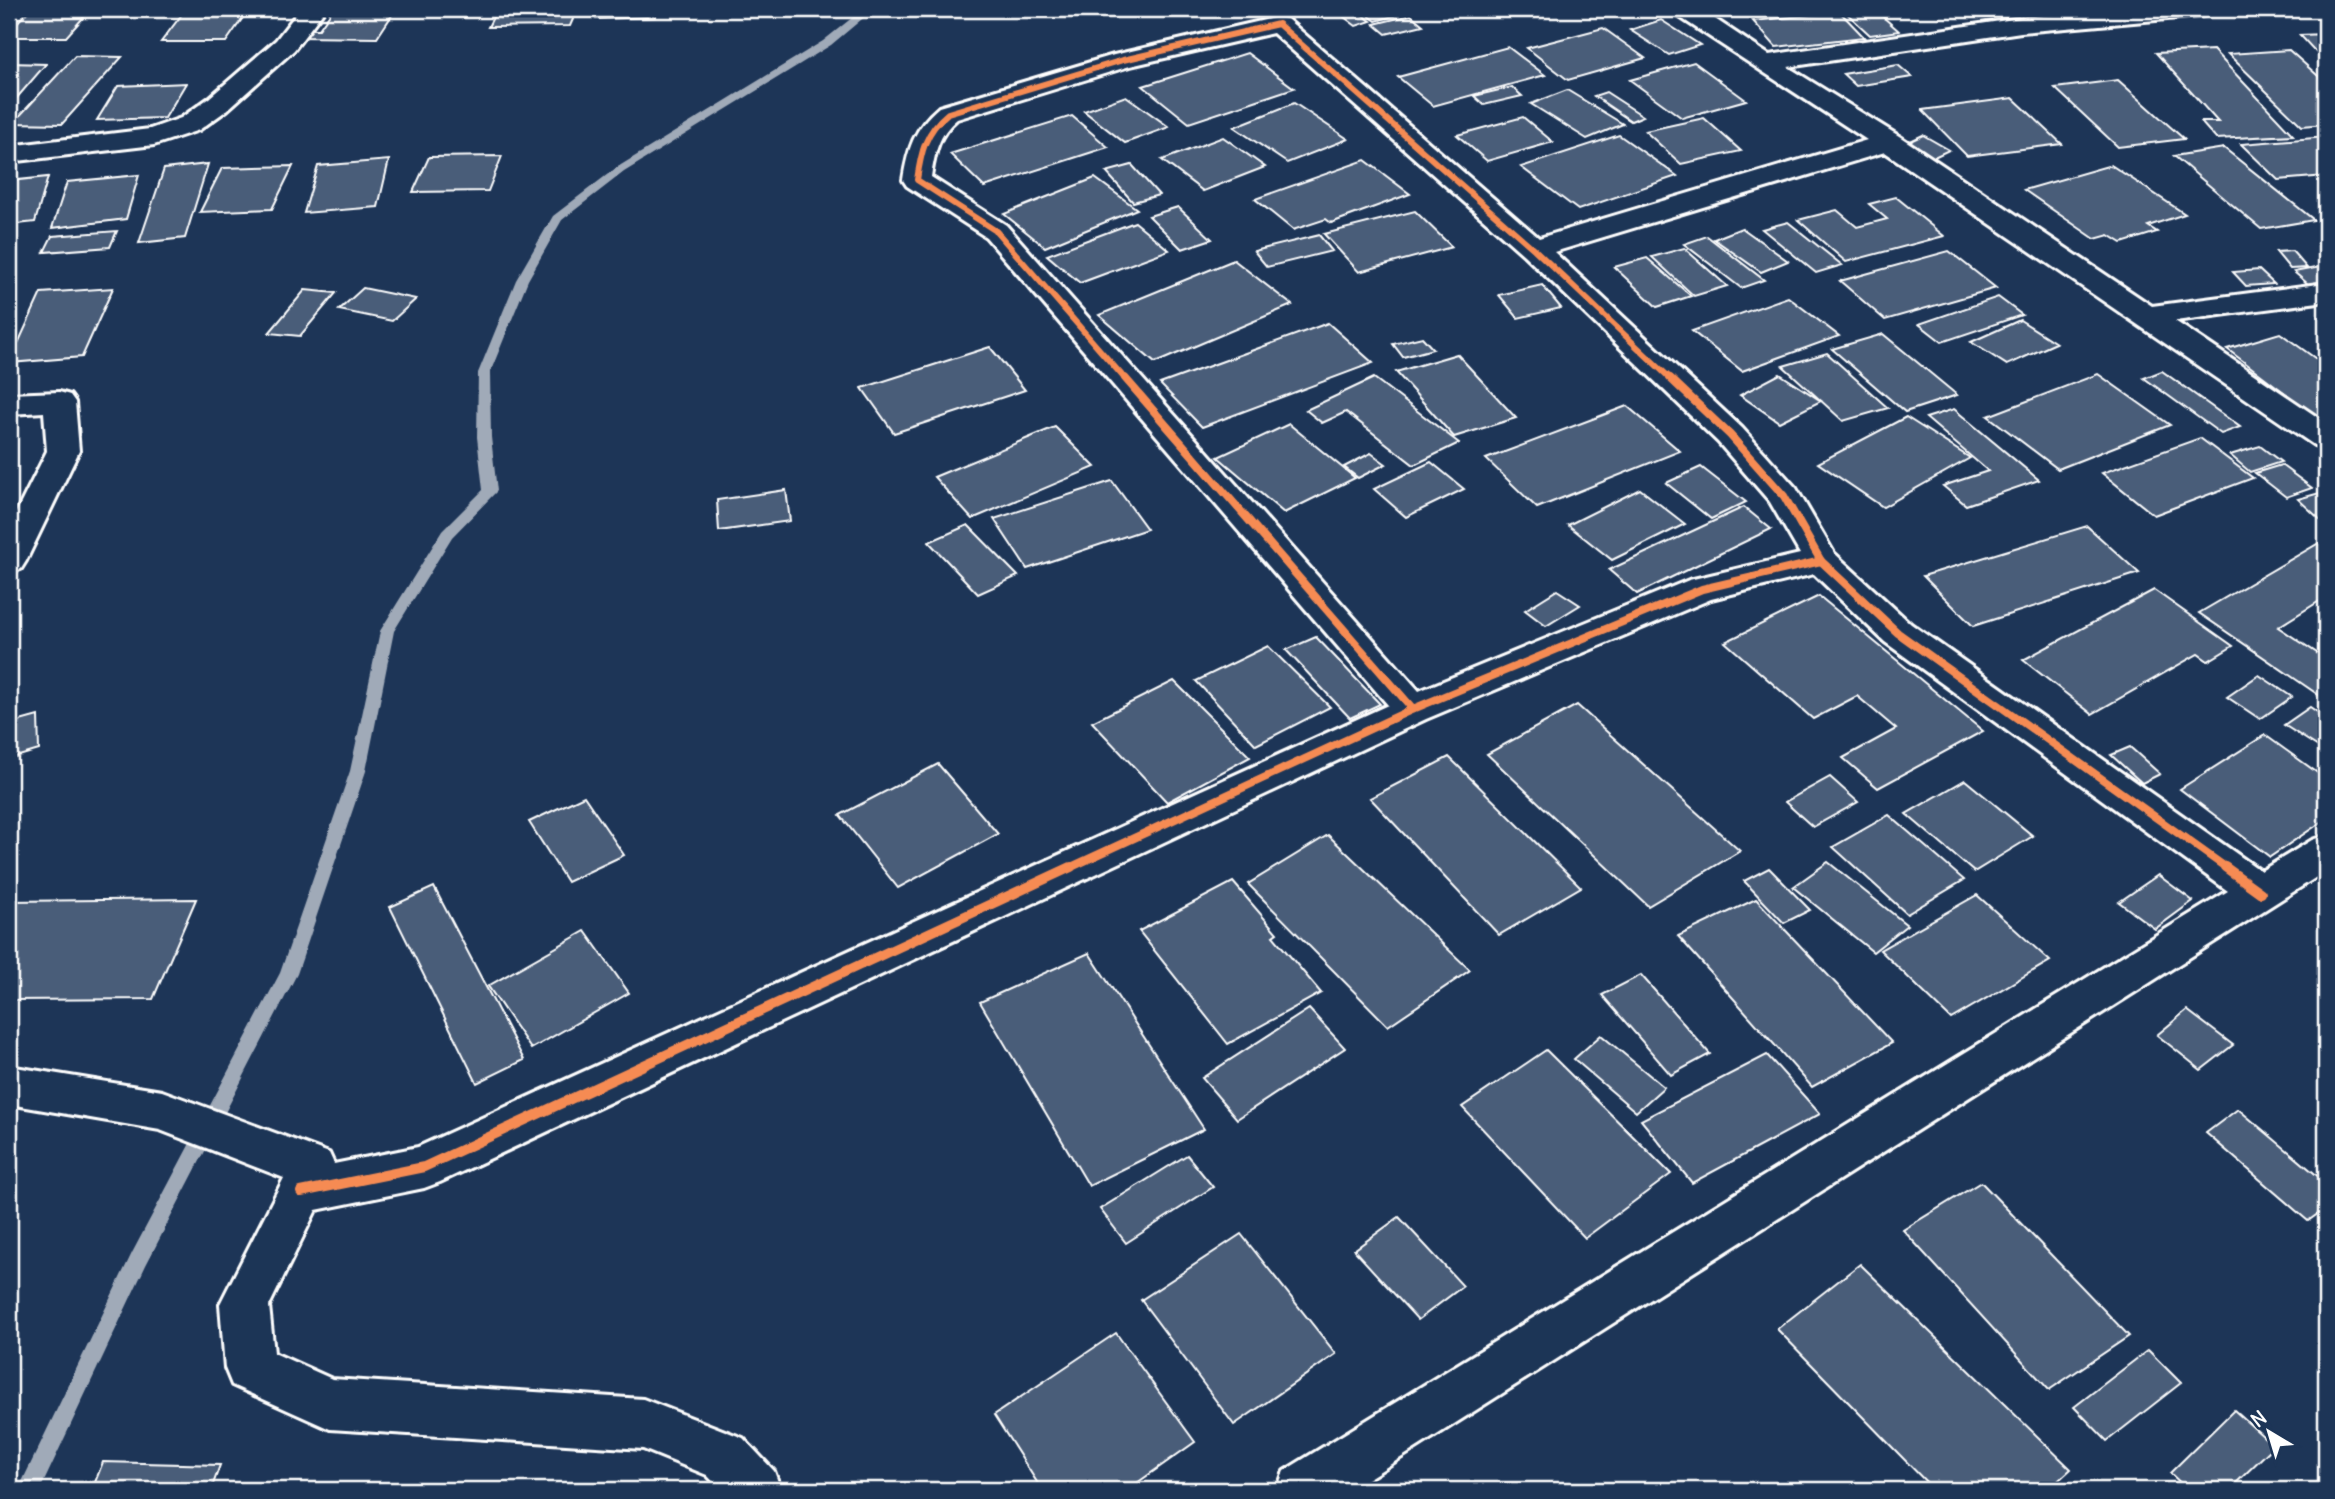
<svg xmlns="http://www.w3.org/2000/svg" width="2335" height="1499" viewBox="0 0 2335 1499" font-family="Delius,sans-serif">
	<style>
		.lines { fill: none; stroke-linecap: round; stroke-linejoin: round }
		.stream { fill: #a0aab8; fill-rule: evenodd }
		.building { fill: #4a5d79; stroke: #fff; stroke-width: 2 }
		.street-casing { stroke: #fff; stroke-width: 6 }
		.street { fill: #1d3557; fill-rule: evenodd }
		.cycleway-far2-casing { stroke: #1d3557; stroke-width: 10 }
		.cycleway-far1-casing { stroke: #1d3557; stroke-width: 12 }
		.cycleway-casing { stroke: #1d3557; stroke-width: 15 }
		.cycleway-far2 { stroke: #f68b52; stroke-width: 6 }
		.cycleway-far1 { stroke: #f68b52; stroke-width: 8 }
		.cycleway { stroke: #f68b52; stroke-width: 10 }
	</style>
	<rect width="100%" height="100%" fill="#1d3557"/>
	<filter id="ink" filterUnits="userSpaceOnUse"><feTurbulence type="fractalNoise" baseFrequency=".0143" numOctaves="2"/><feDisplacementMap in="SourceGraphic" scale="14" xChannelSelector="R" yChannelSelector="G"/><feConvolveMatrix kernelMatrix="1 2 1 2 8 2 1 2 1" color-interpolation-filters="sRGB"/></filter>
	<g filter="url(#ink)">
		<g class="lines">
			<path class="stream" d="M863 9H874L831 45 624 172 562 220 528 280 490 373 491 437 497 491 452 537 394 631 366 771 297 974 146 1265 40 1490H18L132 1253 280 973 350 771 380 631 442 531 483 490 477 437 478 373 516 280 553 216 616 168 823 41Z"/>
		</g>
		<g class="building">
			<path d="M30 9H91L66 37H9V31Z"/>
			<path d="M186 9H249L226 42H161Z"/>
			<path d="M333 9H396L377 38 299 37 305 29H319Z"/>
			<path d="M599 9H658L655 17 596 19Z"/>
			<path d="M752 9H809L804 16 750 12Z"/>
			<path d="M1389 9 1397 15 1376 21 1361 10Z"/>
			<path d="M1842 9H1874L1899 31 1870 35Z"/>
			<path d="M577 10 570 26 488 27 496 11Z"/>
			<path d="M1355 10 1371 21 1356 26 1340 14Z"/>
			<path d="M1840 12 1864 37 1776 47 1753 21Z"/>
			<path d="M1411 15 1423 25 1386 34 1374 24Z"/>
			<path d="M1661 20 1700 45 1669 55 1630 30Z"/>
			<path d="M1603 28 1645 58 1568 80 1527 48Z"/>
			<path d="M2326 34V63L2300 35Z"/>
			<path d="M1508 47 1545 75 1433 106 1398 77Z"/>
			<path d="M2213 50 2293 135 2216 139 2201 122H2218L2156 53Z"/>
			<path d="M2289 50 2326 83V124L2302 126 2228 54Z"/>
			<path d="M1247 53 1294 88 1189 123 1143 86Z"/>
			<path d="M75 56 122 57 62 124 13 123Z"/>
			<path d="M1694 62 1746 100 1682 118 1630 80Z"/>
			<path d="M9 63 46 64 9 107Z"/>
			<path d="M1898 65 1912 77 1856 86 1843 74Z"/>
			<path d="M2118 80 2184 139 2118 147 2055 88Z"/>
			<path d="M186 83 165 118 97 120 118 86Z"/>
			<path d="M1512 87 1522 96 1484 105 1474 96Z"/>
			<path d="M1567 90 1623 124 1587 139 1531 104Z"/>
			<path d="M1606 92 1643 116 1631 121 1594 96Z"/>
			<path d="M1126 96 1169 127 1125 143 1084 111Z"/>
			<path d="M2013 98 2062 144 1967 156 1922 110Z"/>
			<path d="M1294 103 1348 139 1287 163 1234 127Z"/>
			<path d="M1072 116 1108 147 984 187 950 154Z"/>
			<path d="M1523 117 1553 142 1487 161 1457 135Z"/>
			<path d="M1704 118 1741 151 1681 164 1645 131Z"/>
			<path d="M1619 135 1677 176 1578 210 1521 167Z"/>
			<path d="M1923 135 1949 150 1932 158 1906 143Z"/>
			<path d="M1223 137 1265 167 1203 191 1162 160Z"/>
			<path d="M2326 137V176L2278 180 2241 144Z"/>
			<path d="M2224 148 2314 220 2261 229 2174 156Z"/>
			<path d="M502 156 488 191 413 192 429 157Z"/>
			<path d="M389 160 378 207 304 213 318 166Z"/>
			<path d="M1365 160 1410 194 1331 223 1326 219 1293 230 1255 199Z"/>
			<path d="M208 164 185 238 139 243 164 169Z"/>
			<path d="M1132 165 1159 195 1133 202 1106 172Z"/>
			<path d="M2111 165 2185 214 2148 226 2157 232 2122 243 2109 235 2095 239 2024 190Z"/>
			<path d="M293 166 272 209 200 212 222 168Z"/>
			<path d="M139 175 126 219 52 228 67 182Z"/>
			<path d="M48 177 35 222 9 225V181Z"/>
			<path d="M1095 178 1137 209 1045 247 1004 214Z"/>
			<path d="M1896 197 1944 236 1846 262 1798 220 1837 210 1857 227 1887 219 1869 204Z"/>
			<path d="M1178 207 1212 239 1182 249 1149 216Z"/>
			<path d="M1415 211 1452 247 1359 272 1324 234Z"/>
			<path d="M1135 222 1169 250 1080 283 1047 255Z"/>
			<path d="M1788 222 1842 265 1816 273 1762 229Z"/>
			<path d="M1742 228 1788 261 1761 272 1714 239Z"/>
			<path d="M117 231 110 247 44 252 52 236Z"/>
			<path d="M1319 235 1332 251 1267 267 1254 251Z"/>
			<path d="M1707 236 1764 280 1741 288 1684 244Z"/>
			<path d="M1684 248 1727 286 1694 296 1652 257Z"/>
			<path d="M1949 251 1996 288 1885 320 1840 281Z"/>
			<path d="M2292 251 2307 268 2290 269 2276 252Z"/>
			<path d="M1647 258 1691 296 1657 307 1614 267Z"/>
			<path d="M1234 260 1292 305 1155 363 1099 315Z"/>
			<path d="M2326 266V281L2308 284 2294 272Z"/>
			<path d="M2259 270 2274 284 2246 286 2233 272Z"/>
			<path d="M1542 285 1561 308 1518 318 1499 295Z"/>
			<path d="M113 288 82 357 9 363 41 293Z"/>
			<path d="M363 288 416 299 392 321 339 310Z"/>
			<path d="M305 290 336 293 300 336 269 333Z"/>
			<path d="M1788 297 1839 336 1742 371 1692 331Z"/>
			<path d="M1998 297 2022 315 1942 342 1919 324Z"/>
			<path d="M2020 320 2056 343 2007 365 1971 342Z"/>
			<path d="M1328 323 1373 363 1202 427 1160 384Z"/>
			<path d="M2280 333 2326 366V424L2227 349Z"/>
			<path d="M1883 334 1957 395 1905 412 1832 349Z"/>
			<path d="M1422 337 1433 349 1403 357 1393 344Z"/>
			<path d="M990 347 1025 390 894 433 862 388Z"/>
			<path d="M1827 353 1888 408 1843 421 1783 366Z"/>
			<path d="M1457 354 1516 418 1454 437 1396 372Z"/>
			<path d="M2162 371 2240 427 2221 434 2144 378Z"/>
			<path d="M1780 374 1821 401 1779 422 1740 395Z"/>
			<path d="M2098 374 2170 425 2058 469 1988 416Z"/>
			<path d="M1374 378 1459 443 1414 465 1346 412 1322 423 1306 410Z"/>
			<path d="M1627 406 1680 451 1537 508 1486 459Z"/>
			<path d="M1954 409 2039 480 1966 505 1943 486 1988 471 1926 418Z"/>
			<path d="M1906 417 1970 458 1883 507 1818 463Z"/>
			<path d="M1289 424 1355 478 1284 513 1218 457Z"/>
			<path d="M1055 427 1095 467 972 519 934 477Z"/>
			<path d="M2200 438 2253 478 2154 515 2102 473Z"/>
			<path d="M2260 446 2281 462 2250 472 2230 455Z"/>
			<path d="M1371 453 1386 464 1358 478 1344 467Z"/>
			<path d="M1431 462 1464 489 1406 517 1374 489Z"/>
			<path d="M2281 465 2312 488 2286 497 2255 473Z"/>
			<path d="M1701 467 1746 502 1711 519 1666 483Z"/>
			<path d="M1112 481 1147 529 1027 569 994 519Z"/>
			<path d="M1640 489 1685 524 1612 560 1568 525Z"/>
			<path d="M786 490 790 521 719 531 717 500Z"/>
			<path d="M2323 492 2326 495V525L2298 499Z"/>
			<path d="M1744 507 1771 529 1637 594 1609 570Z"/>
			<path d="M968 525 1018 576 978 594 929 542Z"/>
			<path d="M2087 526 2139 573 1973 626 1923 576Z"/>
			<path d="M2319 543 2326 548V597L2278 627 2326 659V700L2199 613Z"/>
			<path d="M1557 590 1580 605 1546 626 1525 610Z"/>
			<path d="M2154 590 2233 646 2208 661 2198 654 2092 714 2023 660Z"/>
			<path d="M1819 596 1983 731 1878 788 1843 758 1896 729 1857 696 1813 719 1725 642Z"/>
			<path d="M1316 637 1380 704 1350 718 1286 650Z"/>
			<path d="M1268 646 1330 707 1256 745 1196 681Z"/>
			<path d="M2259 675 2292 697 2260 719 2227 697Z"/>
			<path d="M1174 681 1250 757 1167 802 1092 722Z"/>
			<path d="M1577 705 1740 851 1648 906 1487 754Z"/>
			<path d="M2310 707 2326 718V752L2284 725Z"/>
			<path d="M38 716 39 750 9 759V724Z"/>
			<path d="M2265 735 2326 779V819L2270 857 2180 789Z"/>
			<path d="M2130 747 2160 774 2142 783 2111 755Z"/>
			<path d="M1449 757 1581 887 1499 935 1370 798Z"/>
			<path d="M938 764 998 834 898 888 840 815Z"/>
			<path d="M1830 777 1858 802 1813 827 1785 802Z"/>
			<path d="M1965 780 2033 836 1974 872 1906 814Z"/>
			<path d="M584 796 624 855 567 882 529 822Z"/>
			<path d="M1889 815 1964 880 1907 914 1833 847Z"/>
			<path d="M1328 835 1470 970 1388 1026 1248 884Z"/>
			<path d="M1828 862 1907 925 1873 952 1793 887Z"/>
			<path d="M1769 868 1810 910 1784 923 1744 881Z"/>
			<path d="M2158 875 2193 901 2155 929 2119 902Z"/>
			<path d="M1233 882 1277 933 1273 936 1321 993 1228 1044 1139 931Z"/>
			<path d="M434 887 524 1060 477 1083 390 907Z"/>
			<path d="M1977 895 2050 961 1951 1019 1880 950Z"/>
			<path d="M196 899 153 999 9 1000V901Z"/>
			<path d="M1756 899 1892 1043 1812 1087 1678 936Z"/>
			<path d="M585 931 629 993 531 1049 488 986Z"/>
			<path d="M1089 953 1204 1129 1089 1186 980 1002Z"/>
			<path d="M1641 975 1710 1054 1671 1075 1602 995Z"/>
			<path d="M1309 1009 1345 1048 1237 1119 1202 1078Z"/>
			<path d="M2187 1010 2233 1045 2201 1070 2157 1035Z"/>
			<path d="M1601 1035 1664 1087 1636 1112 1574 1059Z"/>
			<path d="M1546 1050 1671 1174 1585 1238 1462 1107Z"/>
			<path d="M1767 1055 1820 1114 1692 1183 1641 1120Z"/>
			<path d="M2238 1109 2326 1183V1208L2308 1221 2206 1133Z"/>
			<path d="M1187 1155 1213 1187 1126 1243 1100 1209Z"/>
			<path d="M1981 1182 2129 1336 2049 1390 1903 1230Z"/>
			<path d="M1399 1217 1463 1286 1418 1320 1354 1250Z"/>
			<path d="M1241 1234 1336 1354 1234 1425 1141 1300Z"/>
			<path d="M1860 1264 2071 1469 2048 1490H1934L1777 1329Z"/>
			<path d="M1116 1333 1195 1442 1127 1490H1042L994 1415Z"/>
			<path d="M2148 1350 2181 1383 2107 1441 2074 1407Z"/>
			<path d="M2234 1410 2274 1446 2229 1490H2188L2170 1473Z"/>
			<path d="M103 1462 220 1465 211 1490H92Z"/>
		</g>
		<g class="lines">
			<defs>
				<g id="street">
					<path d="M300 9H325L294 50 227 110 199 130 154 145 9 162V146L150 129 181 118 209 98 276 40Z"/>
					<path d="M1672 9H1700L1769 55 2021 18 2120 9H2213L2210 14 2201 16 2021 32 1788 67 1899 136 2152 306 2326 283V301L2175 321 2326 423V448L2314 445 1885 152 1554 252 1742 428 1796 488 1834 553 1911 624 2261 871 2312 840 2326 835V871L1350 1490H1277L1284 1471 2228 891 1885 642 1814 574 1711 599 1426 719 440 1182 424 1188 316 1210 269 1306 274 1353 332 1379 643 1399 743 1438 774 1471 781 1490H721L707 1475 643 1449 330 1429 232 1385 225 1368 220 1304 284 1178 160 1130 9 1104V1066L162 1091 329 1153 334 1164 418 1147 1388 705 986 237 907 186 903 180C908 149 914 128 939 107L1114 55 1278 17 1287 19 1539 238 1867 140 1675 14ZM1273 33 1524 255 1718 442 1770 502 1800 554 1689 580 1419 691 1006 225 931 177C935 152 938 135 957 119L1130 66Z"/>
					<path d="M59 392 70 395 75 402 79 451 26 561 21 569 9 573V527L47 451 44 412 9 414V394Z"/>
				</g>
			</defs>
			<use href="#street" class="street-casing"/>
			<use href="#street" class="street"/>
			<defs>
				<path id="cycleway-far2" d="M1126 380 996 231 917 180C921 152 925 132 948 113L1123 60 1278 24 1534 249 1672 380"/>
				<g id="cycleway-far1">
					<path d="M1125 378 1413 709"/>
					<path d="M1670 378 1730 435 1784 496 1821 561 1898 633 2228 869"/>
					<path d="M1067 869 1413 709 1702 589 1821 561"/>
				</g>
				<g id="cycleway">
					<path d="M2225 867 2261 893"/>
					<path d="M301 1192 424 1167 1071 867"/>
				</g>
			</defs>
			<use href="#cycleway-far2" class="cycleway-far2-casing"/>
			<use href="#cycleway-far1" class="cycleway-far1-casing"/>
			<use href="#cycleway" class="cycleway-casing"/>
			<use href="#cycleway-far2" class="cycleway-far2"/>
			<use href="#cycleway-far1" class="cycleway-far1"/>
			<use href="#cycleway" class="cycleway"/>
		</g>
	</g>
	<rect width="2335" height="1499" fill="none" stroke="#1d3557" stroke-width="35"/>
	<rect x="18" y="18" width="2300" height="1464" fill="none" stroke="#fff" stroke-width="2.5" filter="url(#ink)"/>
	<g transform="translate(2269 1432) rotate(322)" stroke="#1d3557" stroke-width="5" paint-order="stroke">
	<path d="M0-5L12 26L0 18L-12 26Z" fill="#ffffff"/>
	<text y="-10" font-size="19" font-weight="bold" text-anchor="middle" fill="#ffffff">N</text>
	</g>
</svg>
